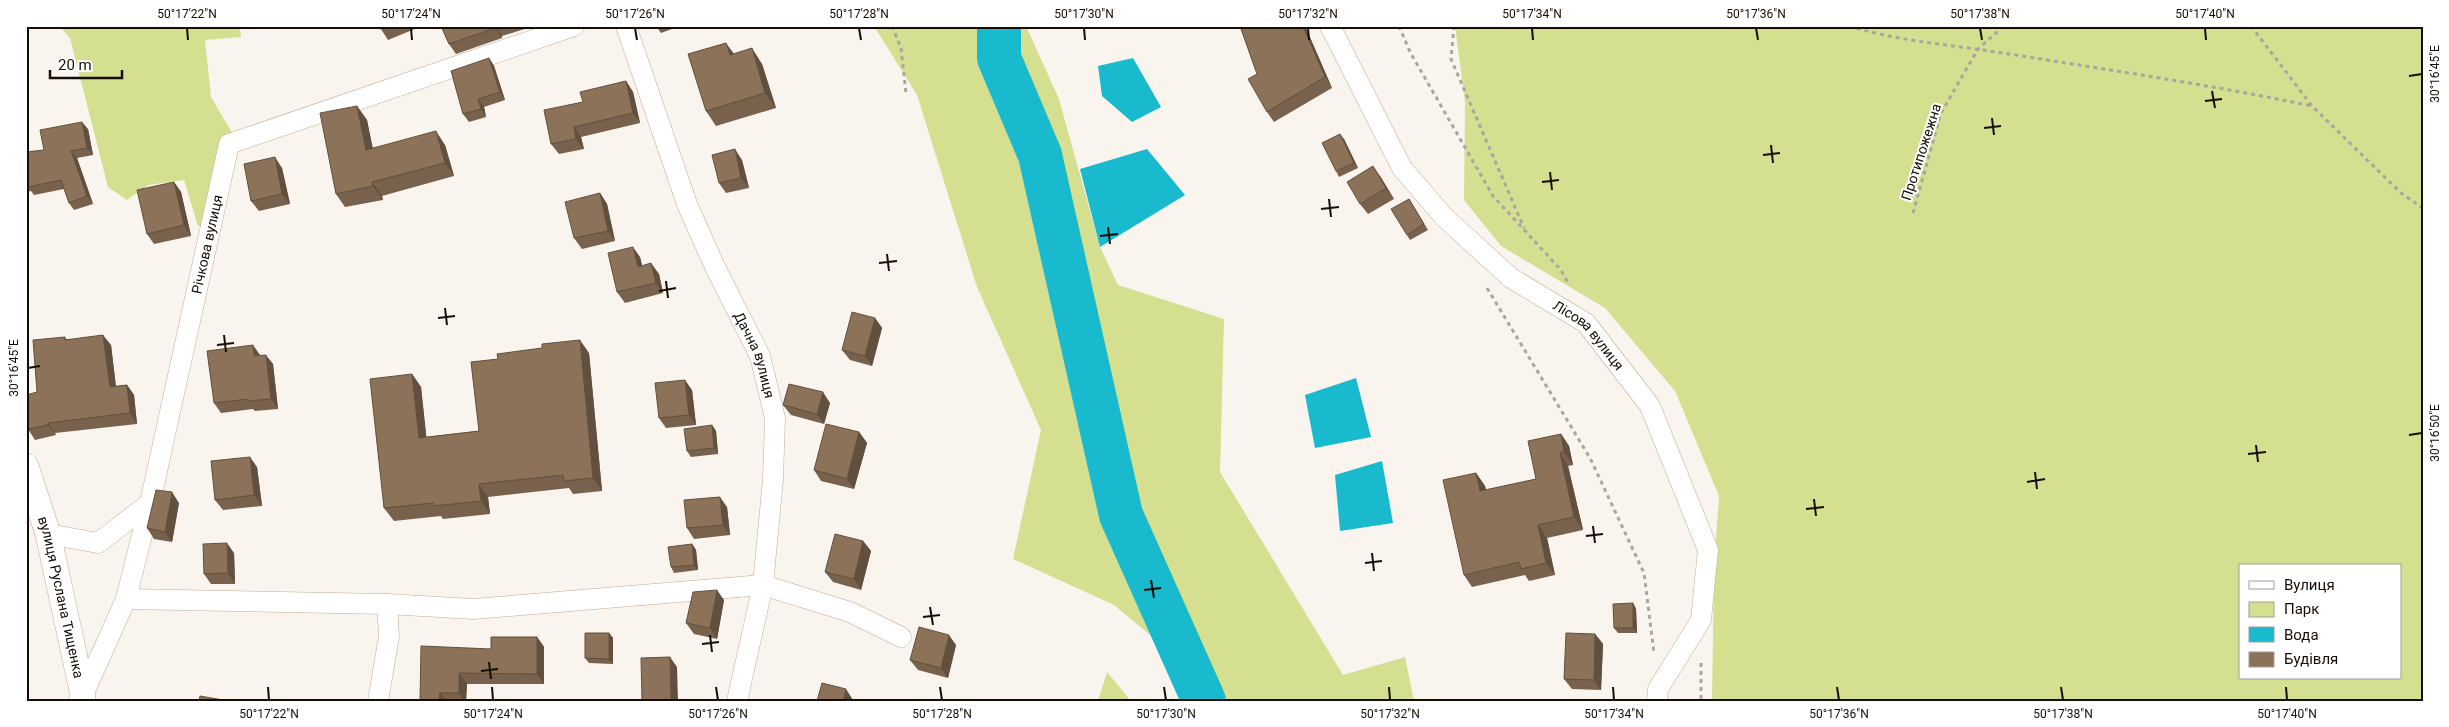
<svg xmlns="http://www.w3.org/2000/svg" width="2449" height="727" viewBox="0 0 2449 727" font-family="Roboto,sans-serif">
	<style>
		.green { fill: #d4df90; fill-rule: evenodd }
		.water { fill: #19bacd }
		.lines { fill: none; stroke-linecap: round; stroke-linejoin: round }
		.river { stroke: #19bacd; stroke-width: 44 }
		.minor-casing { stroke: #c5aa90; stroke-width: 21 }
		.tertiary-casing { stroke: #c5aa90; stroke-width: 26 }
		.path { stroke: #aca59f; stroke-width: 3; stroke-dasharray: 4 4; stroke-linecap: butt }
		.minor { stroke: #fff; stroke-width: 20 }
		.tertiary { stroke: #fff; stroke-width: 25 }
		.wall { fill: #78624d }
		.shaded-wall { fill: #61503e }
		.building { fill: #8b7259; stroke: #61503e }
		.ticks { fill: none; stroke: #160d05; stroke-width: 2 }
		.labels { text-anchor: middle; stroke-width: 4; stroke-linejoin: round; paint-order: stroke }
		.street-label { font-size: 14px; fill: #160d05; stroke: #fff }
		.neatline { fill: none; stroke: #160d05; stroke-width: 2 }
		.ticks-label { font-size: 12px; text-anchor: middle; fill: #160d05 }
	</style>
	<rect width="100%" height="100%" fill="#faf4ef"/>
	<g class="green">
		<path d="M59 26H240L241 37 205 40 211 97 234 136 216 227 198 226 184 180 148 185 127 200 108 187 70 38Z"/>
		<path d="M874 26H1026L1059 99 1100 247 1118 285 1224 319 1220 472 1343 675 1405 657 1414 701H1226V698L1114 605 1013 559 1041 430 977 287 917 95Z"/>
		<path d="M1455 26H2423V701H1712L1714 567 1719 496 1675 391 1605 308 1501 246 1464 200 1465 102ZM2240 566H2400V678H2240Z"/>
		<path d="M1107 672 1131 701H1098Z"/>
	</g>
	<g class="water">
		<path d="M1133 58 1161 107 1132 122 1102 96 1098 66Z"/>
		<path d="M1147 149 1185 195 1100 247 1080 169Z"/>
		<path d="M1356 378 1371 437 1315 448 1305 395Z"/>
		<path d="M1382 461 1393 523 1340 531 1335 475Z"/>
	</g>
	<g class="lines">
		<path class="river" d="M999 26V58L1040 155 1121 515 1204 701"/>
		<defs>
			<g id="minor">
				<path id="s1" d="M626 26 687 204 715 267 760 356 775 418 773 479 763 585 737 701"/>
				<path id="s2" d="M1330 26 1402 168 1444 217 1511 278 1586 323 1650 406 1708 550 1701 620 1658 689 1657 701"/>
				<path d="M48 534 98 543 150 503"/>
				<path d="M126 599 387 604 473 609 763 585 850 612 901 637"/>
				<path id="s3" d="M83 695 126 599 150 503 229 144 574 26"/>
				<path d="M378 701 389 636 387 604"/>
			</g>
			<g id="tertiary">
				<path id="s4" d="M26 466 48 534 83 695 82 701"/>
			</g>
		</defs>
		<use href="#minor" class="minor-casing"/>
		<use href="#tertiary" class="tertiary-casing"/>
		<g class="path">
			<path d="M892 26 901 48 906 93"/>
			<path d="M1399 26 1410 52 1493 196 1561 270 1569 285"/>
			<path d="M1454 26 1451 59 1524 228"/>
			<path d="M1849 26C1901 42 1955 45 2009 54 2110 70 2211 85 2312 106"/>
			<path d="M2251 26 2312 106 2401 193 2423 208"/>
			<path d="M1913 213 1941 113 1978 49 2004 26"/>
			<path d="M1487 288 1590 458 1644 573 1654 653"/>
			<path d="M1701 663V701"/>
		</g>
		<use href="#minor" class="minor"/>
		<use href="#tertiary" class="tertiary"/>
	</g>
	<g class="wall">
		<path d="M379 26H422L388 40Z"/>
		<path d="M441 26H534L502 36V38L456 54 449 44Z"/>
		<path d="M656 26H680L661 33Z"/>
		<path d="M1240 26H1305L1332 88 1274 122 1267 112 1257 74Z"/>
		<path d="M734 54 762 64 776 108 716 126 706 111Z"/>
		<path d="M489 58 494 66 505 100 484 107 486 117 469 122 463 114Z"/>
		<path d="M626 81 633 92 640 123 581 137 584 149 559 154 551 144 583 102Z"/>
		<path d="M357 106 367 120 372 148 445 145 454 176 382 196 383 200 345 207 336 194Z"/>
		<path d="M88 129 93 155 77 158 93 204 74 210 69 203 64 189 34 195 31 191 26 192V152L44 150Z"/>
		<path d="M1344 139 1358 168 1339 177 1336 171Z"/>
		<path d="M742 160 749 188 726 193 719 183Z"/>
		<path d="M282 168 290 204 259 211 251 201Z"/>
		<path d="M1380 176 1394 199 1368 214 1360 204Z"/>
		<path d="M174 182 181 192 191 236 154 244 147 234Z"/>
		<path d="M600 193 607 204 615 241 582 249 574 238Z"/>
		<path d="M1409 199 1428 230 1410 240 1407 235Z"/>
		<path d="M640 257 642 266 659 274 663 293 625 303 617 292Z"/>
		<path d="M875 318 882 328 872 366 850 360 842 350Z"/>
		<path d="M65 337 66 339 111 345 116 386 127 385 134 395 137 424 55 433 56 435 35 440 28 429 37 392Z"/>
		<path d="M589 353 602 491 573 494 569 488 488 497 490 514 443 519 441 516 394 521 384 508 412 374 421 387 426 437 479 431Z"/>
		<path d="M260 355 273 364 278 409 255 411 253 409 221 413 214 403Z"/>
		<path d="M692 390 696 425 666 428 659 418Z"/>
		<path d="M830 403 824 424 791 415 783 405Z"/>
		<path d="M712 425 716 431 718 454 691 457 687 451Z"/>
		<path d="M859 432 867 443 854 489 821 481 814 470Z"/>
		<path d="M1561 434 1569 446 1573 465 1568 466 1583 530 1547 538 1555 575 1529 581 1525 575 1472 587 1464 575 1476 473 1485 486 1486 490 1536 479Z"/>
		<path d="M257 467 262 506 223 510 215 500Z"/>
		<path d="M179 503 172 542 154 539 147 528Z"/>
		<path d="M727 507 730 535 694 539 687 528Z"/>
		<path d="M863 541 871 551 861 590 833 582 825 572Z"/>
		<path d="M692 544 696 550 698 570 674 573 671 567Z"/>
		<path d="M234 553 235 584H211L204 574Z"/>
		<path d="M724 600 717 639 694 634 686 623Z"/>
		<path d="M1633 603 1636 609 1637 633H1618L1614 628Z"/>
		<path d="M609 633 613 638V664L589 663 585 658Z"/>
		<path d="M1595 634 1603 644 1601 690 1572 689 1564 679Z"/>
		<path d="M537 637 544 647V684H467L466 701H420L491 649Z"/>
		<path d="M956 645 948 678 918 670 910 660Z"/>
	</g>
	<g class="shaded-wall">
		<path d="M495 26 502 36V38L495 28Z"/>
		<path d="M1303 26H1305L1332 88 1325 77Z"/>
		<path d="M726 43 737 58 730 55Z"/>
		<path d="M752 48 762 64 776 108 765 93Z"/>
		<path d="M489 58 494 66 505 100 500 92Z"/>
		<path d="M626 81 633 92 640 123 633 113Z"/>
		<path d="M478 99 484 107 486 117 481 109Z"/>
		<path d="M357 106 367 120 376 163 366 150Z"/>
		<path d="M82 122 88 129 93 155 87 148Z"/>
		<path d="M574 127 581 137 584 149 576 139Z"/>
		<path d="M436 131 445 145 454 176 445 163Z"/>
		<path d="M1340 134 1344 139 1358 168 1354 163Z"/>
		<path d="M735 149 742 160 749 188 741 178Z"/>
		<path d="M71 151 77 158 93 204 87 196Z"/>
		<path d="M275 157 282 168 290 204 282 194Z"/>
		<path d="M1373 166 1380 176 1394 199 1386 188Z"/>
		<path d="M174 182 181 192 191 236 184 225Z"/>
		<path d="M372 182 382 196 383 200 373 186Z"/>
		<path d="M600 193 607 204 615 241 608 231Z"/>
		<path d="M633 247 640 257 645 277 638 267Z"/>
		<path d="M651 263 659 274 663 293 656 283Z"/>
		<path d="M875 318 882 328 872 366 865 356Z"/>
		<path d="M103 335 111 345 117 397 110 387Z"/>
		<path d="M580 340 589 353 602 491 593 478Z"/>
		<path d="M253 345 260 355 254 356Z"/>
		<path d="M266 355 273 364 278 409 271 399Z"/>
		<path d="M412 374 421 387 428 451 419 438Z"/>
		<path d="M685 380 692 390 696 425 689 415Z"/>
		<path d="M127 385 134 395 137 424 130 413Z"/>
		<path d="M823 392 830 403 824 424 817 414Z"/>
		<path d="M48 423 55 433 56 435 48 425Z"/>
		<path d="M712 425 716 431 718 454 714 448Z"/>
		<path d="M859 432 867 443 854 489 847 479Z"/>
		<path d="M1561 434 1569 446 1573 465 1564 452Z"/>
		<path d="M1560 453 1568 466 1583 530 1574 517Z"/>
		<path d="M250 457 257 467 262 506 254 495Z"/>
		<path d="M1476 473 1485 486 1489 504 1480 491Z"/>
		<path d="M479 484 488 497 490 514 481 501Z"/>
		<path d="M172 492 179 503 172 542 165 532Z"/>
		<path d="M720 497 727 507 730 535 723 525Z"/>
		<path d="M1538 525 1547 538 1555 575 1546 563Z"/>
		<path d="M863 541 871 551 861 590 854 579Z"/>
		<path d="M227 543 234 553 235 584 228 573Z"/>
		<path d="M692 544 696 550 698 570 694 565Z"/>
		<path d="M717 590 724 600 717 639 710 628Z"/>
		<path d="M1633 603 1636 609 1637 633 1633 628Z"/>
		<path d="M609 633 613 638V664L609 659Z"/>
		<path d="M1595 634 1603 644 1601 690 1594 680Z"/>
		<path d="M949 635 956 645 948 678 941 668Z"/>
		<path d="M537 637 544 647V684L537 674Z"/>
		<path d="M670 657 677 667 678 701H671Z"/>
		<path d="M459 673 467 684 466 701H464L459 693Z"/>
		<path d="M846 689 853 700V701H843Z"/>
		<path d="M440 693 446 701H439Z"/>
	</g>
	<g class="building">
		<path d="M379 26H388L380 29Z"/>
		<path d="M441 26H495V28L449 44Z"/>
		<path d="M1240 26H1303L1325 77 1267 112 1248 79 1257 74Z"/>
		<path d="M726 43 730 55 752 48 765 93 706 111 688 54Z"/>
		<path d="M489 58 500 92 478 99 481 109 463 114 451 71Z"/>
		<path d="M626 81 633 113 574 127 576 139 551 144 544 110 583 102 580 92Z"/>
		<path d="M357 106 366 150 436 131 445 163 372 182 373 186 336 194 320 113Z"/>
		<path d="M82 122 87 148 71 151 87 196 69 203 61 180 28 187V183H26V152L44 150 40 130Z"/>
		<path d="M1340 134 1354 163 1336 171 1322 143Z"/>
		<path d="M735 149 741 178 719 183 712 155Z"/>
		<path d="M275 157 282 194 251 201 244 164Z"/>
		<path d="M1373 166 1386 188 1360 204 1347 182Z"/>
		<path d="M174 182 184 225 147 234 137 190Z"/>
		<path d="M600 193 608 231 574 238 565 202Z"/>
		<path d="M1409 199 1424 224 1407 235 1391 209Z"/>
		<path d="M633 247 638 267 651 263 656 283 617 292 608 253Z"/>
		<path d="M852 312 875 318 865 356 842 350Z"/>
		<path d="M103 335 110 387 127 385 130 413 48 423V425L28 429 26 424V395L37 392 33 340 65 337V340Z"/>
		<path d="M580 340 593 478 564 481 563 475 479 484 481 501 434 506 433 503 384 508 370 379 412 374 419 438 479 431 471 362 498 359 497 354 542 348V344Z"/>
		<path d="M253 345 254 356 266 355 271 399 248 401V399L214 403 207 351Z"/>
		<path d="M685 380 689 415 659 418 655 383Z"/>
		<path d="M789 384 823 392 817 414 783 405Z"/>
		<path d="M826 424 859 432 847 479 814 470Z"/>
		<path d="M712 425 714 448 687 451 684 429Z"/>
		<path d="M1561 434 1564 452 1560 453 1574 517 1538 525 1546 563 1521 569 1519 562 1464 575 1443 480 1476 473 1480 491 1536 479 1528 441Z"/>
		<path d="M250 457 254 495 215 500 211 461Z"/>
		<path d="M156 490 172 492 165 532 147 528Z"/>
		<path d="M720 497 723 525 687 528 684 500Z"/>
		<path d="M835 534 863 541 854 579 825 572Z"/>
		<path d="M227 543 228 573 204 574 203 544Z"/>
		<path d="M692 544 694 565 671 567 668 547Z"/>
		<path d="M717 590 710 628 686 623 693 592Z"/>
		<path d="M1633 603V628H1614L1613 604Z"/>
		<path d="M919 627 949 635 941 668 910 660Z"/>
		<path d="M585 633H609V659L585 658Z"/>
		<path d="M1566 633 1595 634 1594 680 1564 679Z"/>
		<path d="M491 637H537V674L459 673V693H440L439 701H420L421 646 491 649Z"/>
		<path d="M670 657 671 701H642L641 658Z"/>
		<path d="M822 683 846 689 843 701H817Z"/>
		<path d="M200 696 223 700V701H199Z"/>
	</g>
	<path class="ticks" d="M187 28 188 40M411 28 412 40M635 28 637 40M859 28 861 40M1084 28 1085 40M1308 28 1309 40M1532 28 1533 40M1756 28 1758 40M1980 28 1982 40M2205 28 2206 40M2409 76 2422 74M2212 91 2215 108M2205 101 2222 99M1992 118 1994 135M1984 128 2001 126M1771 145 1773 163M1763 155 1780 153M1550 172 1552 190M1542 182 1559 180M1329 199 1331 217M1321 209 1339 207M1108 227 1110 244M1100 236 1118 234M887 254 889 271M879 263 897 261M666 281 668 298M659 291 676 288M445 308 447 325M438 318 455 316M224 335 226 352M217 345 234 343M28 368 40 366M2409 435 2422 433M2256 445 2258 462M2248 454 2266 452M2035 472 2037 489M2027 482 2045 479M1814 499 1816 516M1806 509 1824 507M1593 526 1595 543M1586 536 1603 534M1372 553 1374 571M1365 563 1382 561M1151 580 1154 598M1144 590 1161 588M930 607 933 625M923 617 940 615M710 635 712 652M702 644 719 642M489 662 491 679M481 671 498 669M268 687 269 700M492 687 493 700M716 687 718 700M940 687 942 700M1164 687 1166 700M1389 687 1390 700M1613 687 1614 700M1837 687 1839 700M2061 687 2063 700M2286 687 2287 700"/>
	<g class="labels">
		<g class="street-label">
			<text transform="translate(1921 152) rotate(-72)" y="5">Протипожежна</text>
			<text dy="5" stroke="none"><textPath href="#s3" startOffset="469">Річкова вулиця</textPath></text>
			<text dy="5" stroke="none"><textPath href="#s2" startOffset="412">Лісова вулиця</textPath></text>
			<text dy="5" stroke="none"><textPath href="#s1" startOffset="354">Дачна вулиця</textPath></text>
			<text dy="5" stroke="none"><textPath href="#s4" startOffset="136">вулиця Руслана Тищенка</textPath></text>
		</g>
	</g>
	<rect width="2449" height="727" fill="none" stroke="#ffffff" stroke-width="55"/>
	<rect x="2239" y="564" width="162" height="115" fill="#ffffff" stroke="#a29e9b"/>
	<rect x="2249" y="581" width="25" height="8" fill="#ffffff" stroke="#a29e9b"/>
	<text x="2284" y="590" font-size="15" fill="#160d05">Вулиця</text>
	<rect x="2249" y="602" width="25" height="15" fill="#d4df90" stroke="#a29e9b"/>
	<text x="2284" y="614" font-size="15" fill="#160d05">Парк</text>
	<rect x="2249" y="627" width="25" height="15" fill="#19bacd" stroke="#a29e9b"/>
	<text x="2284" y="640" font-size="15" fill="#160d05">Вода</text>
	<rect x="2249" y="652" width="25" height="15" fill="#8b7259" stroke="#a29e9b"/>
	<text x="2284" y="664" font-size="15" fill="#160d05">Будівля</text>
	<path d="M50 70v8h72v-8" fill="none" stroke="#160d05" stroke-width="2.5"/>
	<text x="58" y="70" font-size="15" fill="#160d05" stroke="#ffffff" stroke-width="4" paint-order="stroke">20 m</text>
	<rect x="28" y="28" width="2394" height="672" class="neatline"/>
	<g class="ticks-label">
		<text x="187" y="18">50°17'22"N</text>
		<text x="411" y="18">50°17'24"N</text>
		<text x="635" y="18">50°17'26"N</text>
		<text x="859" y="18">50°17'28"N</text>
		<text x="1084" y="18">50°17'30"N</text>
		<text x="1308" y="18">50°17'32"N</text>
		<text x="1532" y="18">50°17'34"N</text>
		<text x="1756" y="18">50°17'36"N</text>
		<text x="1980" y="18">50°17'38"N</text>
		<text x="2205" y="18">50°17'40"N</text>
		<text transform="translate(2435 74) rotate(-90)" y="4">30°16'45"E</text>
		<text transform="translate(14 368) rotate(-90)" y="4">30°16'45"E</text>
		<text transform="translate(2435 433) rotate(-90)" y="4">30°16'50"E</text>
		<text x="269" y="718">50°17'22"N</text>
		<text x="493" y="718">50°17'24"N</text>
		<text x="718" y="718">50°17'26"N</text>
		<text x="942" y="718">50°17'28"N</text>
		<text x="1166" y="718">50°17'30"N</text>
		<text x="1390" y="718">50°17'32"N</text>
		<text x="1614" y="718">50°17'34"N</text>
		<text x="1839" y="718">50°17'36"N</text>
		<text x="2063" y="718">50°17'38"N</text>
		<text x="2287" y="718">50°17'40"N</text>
	</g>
</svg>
